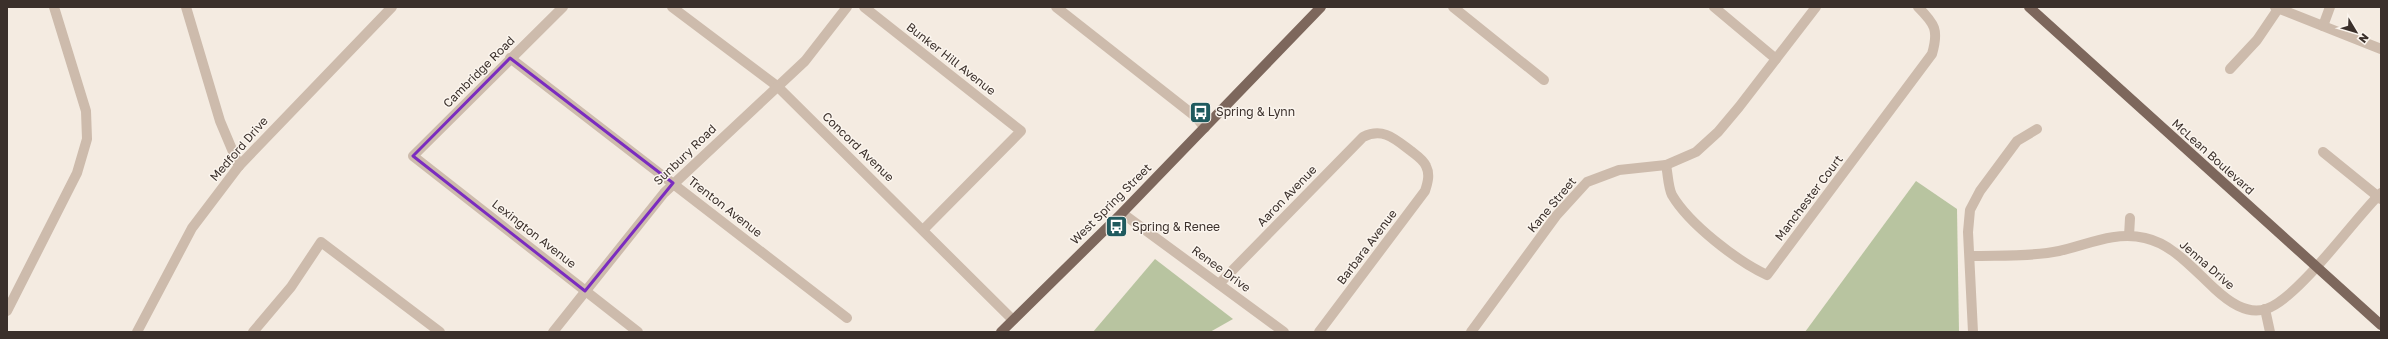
<svg xmlns="http://www.w3.org/2000/svg" width="2388" height="339" viewBox="0 0 2388 339" font-family="'Golos Text',sans-serif">
	<style>
		.green { fill: #b8c4a0 }
		.lines { fill: none; stroke-linecap: round; stroke-linejoin: round }
		.minor { stroke: #cdbbac; stroke-width: 10 }
		.major { stroke: #7d675c; stroke-width: 10 }
		.marked { fill: none; stroke: #7b2cbf; stroke-width: 3; stroke-linejoin: round }
		.labels { text-anchor: middle; stroke-width: 3; stroke-linejoin: round; paint-order: stroke }
		.street-label { font-size: 12px; fill: #3b302b; stroke: #fbf5ee }
		.poi-label { font-size: 12px; fill: #3b302b; stroke: #fbf5ee; text-anchor: start }
	</style>
	<rect width="100%" height="100%" fill="#f4ebe1"/>
	<g class="green">
		<path d="M1916 181 1957 209 1959 332H1805Z"/>
		<path d="M1155 259 1233 319 1210 332H1093Z"/>
	</g>
	<g class="lines">
		<g class="minor">
			<path d="M186 7 220 121 239 166"/>
			<path d="M563 7 413 156 638 332"/>
			<path d="M672 7 777 86 1013 320"/>
			<path d="M864 7 1021 131 923 230"/>
			<path d="M1056 7 1196 117 1205 128"/>
			<path d="M1453 7 1544 80"/>
			<path d="M1714 7 1776 59"/>
			<path d="M2275 7 2381 49"/>
			<path d="M2323 26 2330 7"/>
			<path d="M510 58 847 318"/>
			<path d="M2230 69 2257 40 2278 9"/>
			<path d="M2323 152 2381 199"/>
			<path d="M1666 165C1668 174 1668 187 1672 195 1689 224 1737 261 1767 275L1932 54C1939 30 1935 24 1918 7"/>
			<path d="M1122 213 1284 332"/>
			<path d="M2129 236 2130 218"/>
			<path d="M1971 256C2000 255 2030 257 2059 251 2087 245 2114 231 2145 238 2173 244 2194 270 2215 289 2228 301 2246 315 2266 309 2298 299 2354 219 2381 193"/>
			<path d="M1219 284 1363 137C1383 127 1395 139 1411 151 1416 155 1423 159 1426 166 1430 174 1428 182 1425 191L1319 332"/>
			<path d="M2265 309 2270 332"/>
			<path d="M7 311 77 173 87 139 86 111 54 7"/>
			<path d="M137 332 192 228 239 166 392 7"/>
			<path d="M253 332 291 287 321 242 440 332"/>
			<path d="M553 332 664 193 805 61 847 7"/>
			<path d="M1471 332 1556 216 1587 182 1619 170 1666 165 1696 152 1718 132 1739 107 1816 7"/>
			<path d="M1973 332 1968 232 1970 210 1980 191 2017 141 2037 129"/>
		</g>
		<g class="major">
			<path d="M2029 7 2381 325"/>
			<path d="M1001 332 1122 213 1321 7"/>
		</g>
	</g>
	<path class="marked" d="M510 58 673 183 585 291 413 156Z"/>
	<defs>
		<symbol id="bus-square" viewBox="-11 -11 22 22"><rect x="-9" y="-9" width="18" height="18" rx="4" fill="#1f5a5e" stroke="#fbf5ee"/><path d="M-5-6H5V4H4V6H2V4H-2V6H-4V4H-5ZM-3.5-4V0h7V-4ZM-3.5 1.2v1.5H-2V1.2ZM2 1.2v1.5H3.5V1.2Z" fill="#fff"/></symbol>
	</defs>
	<g fill-rule="evenodd">
		<use href="#bus-square" x="1188" y="100" width="25" height="25"/>
		<use href="#bus-square" x="1104" y="214" width="25" height="25"/>
	</g>
	<g class="labels">
		<g class="street-label">
			<text transform="translate(951 59) rotate(38)" y="4">Bunker Hill Avenue</text>
			<text transform="translate(479 72) rotate(-45)" y="4">Cambridge Road</text>
			<text transform="translate(858 147) rotate(44)" y="4">Concord Avenue</text>
			<text transform="translate(239 149) rotate(-49)" y="4">Medford Drive</text>
			<text transform="translate(685 155) rotate(-44)" y="4">Sunbury Road</text>
			<text transform="translate(2213 157) rotate(42)" y="4">McLean Boulevard</text>
			<text transform="translate(1287 196) rotate(-46)" y="4">Aaron Avenue</text>
			<text transform="translate(1809 198) rotate(-53)" y="4">Manchester Court</text>
			<text transform="translate(1111 204) rotate(-45)" y="4">West Spring Street</text>
			<text transform="translate(1552 205) rotate(-50)" y="4">Kane Street</text>
			<text transform="translate(725 207) rotate(38)" y="4">Trenton Avenue</text>
			<text transform="translate(534 234) rotate(38)" y="4">Lexington Avenue</text>
			<text transform="translate(1367 247) rotate(-53)" y="4">Barbara Avenue</text>
			<text transform="translate(2207 265) rotate(41)" y="4">Jenna Drive</text>
			<text transform="translate(1221 269) rotate(36)" y="4">Renee Drive</text>
		</g>
		<g class="poi-label">
			<text x="1216" y="116">Spring &amp; Lynn</text>
			<text x="1132" y="231">Spring &amp; Renee</text>
		</g>
	</g>
	<rect width="2388" height="339" fill="none" stroke="#3b302b" stroke-width="16"/>
	<g transform="translate(2356 32) rotate(128)" stroke="#fbf5ee" stroke-width="3" paint-order="stroke">
	<path d="M0-3L7 15L0 10L-7 15Z" fill="#3b302b"/>
	<text y="-6" font-size="11" font-weight="bold" text-anchor="middle" fill="#3b302b">N</text>
	</g>
</svg>
